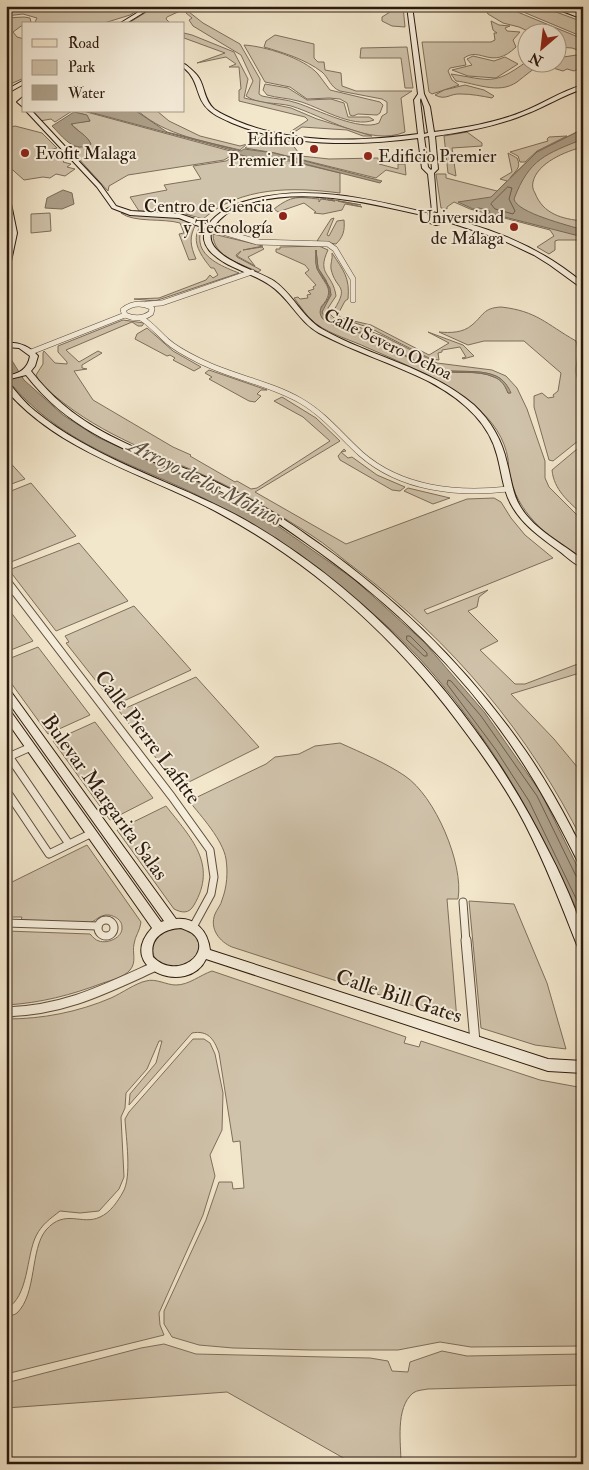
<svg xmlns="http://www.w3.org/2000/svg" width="589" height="1470" viewBox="0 0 589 1470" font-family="'IM FELL Double Pica',serif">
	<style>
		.green { fill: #d0c3ab; stroke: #7e6e5d; fill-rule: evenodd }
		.water { fill: #aea18b; stroke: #7a6b59 }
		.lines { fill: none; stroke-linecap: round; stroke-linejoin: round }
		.shore { stroke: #6c5e4d; stroke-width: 1 }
		.street-far3-casing { stroke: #5d4d3e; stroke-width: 5 }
		.street-far2-casing { stroke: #5d4d3e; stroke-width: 6 }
		.street-far1-casing { stroke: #5d4d3e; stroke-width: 9 }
		.street-casing { stroke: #5d4d3e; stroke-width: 11 }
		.secondary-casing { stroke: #2b1a0f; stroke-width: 2 }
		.primary-casing { stroke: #2b1a0f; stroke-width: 2 }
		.street-far3 { stroke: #f7efdd; stroke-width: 4 }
		.street-far2 { stroke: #f7efdd; stroke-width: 5 }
		.street-far1 { stroke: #f7efdd; stroke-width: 7 }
		.street { stroke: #f7efdd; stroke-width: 9 }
		.secondary { fill: #f7efdd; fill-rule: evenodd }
		.primary { fill: #f2e6cb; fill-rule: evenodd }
		.poi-dot { fill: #8f2418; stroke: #f7efdd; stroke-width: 2 }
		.labels { text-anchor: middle; stroke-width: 4; stroke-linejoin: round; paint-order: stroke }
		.far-poi-label { font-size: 18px; fill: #2b1a0f; stroke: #f7efdd; text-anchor: end }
		.far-street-label { font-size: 18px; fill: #2b1a0f; stroke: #f7efdd }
		.street-label { font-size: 21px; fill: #2b1a0f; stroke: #f7efdd }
		.water-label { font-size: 22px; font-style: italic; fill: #5f5041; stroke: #f7efdd }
	</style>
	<rect width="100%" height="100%" fill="#f2e6cb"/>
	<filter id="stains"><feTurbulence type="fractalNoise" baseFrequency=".004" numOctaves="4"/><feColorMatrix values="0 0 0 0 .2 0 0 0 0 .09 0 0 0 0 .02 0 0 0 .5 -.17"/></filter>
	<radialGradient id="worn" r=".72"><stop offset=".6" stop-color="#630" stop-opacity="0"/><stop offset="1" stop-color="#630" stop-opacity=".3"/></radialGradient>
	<g class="green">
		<path d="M6 6H144L130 15 101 24H34L37 18 23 14 6 16Z"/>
		<path d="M156 6H185L180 11 167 17 166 19 171 24H127Z"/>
		<path d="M188 6 202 8H192L189 12 203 23 240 44 260 79 259 94 262 96C274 99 286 99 297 103 316 109 360 132 379 123L382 116 387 113V102L382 99 340 91C330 87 329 78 322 72 305 59 284 53 264 47L266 41 275 35 314 44V58L318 62H324L325 70 341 73 342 86 356 91H412L401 98 405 132C370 147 324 116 291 106 276 102 259 105 246 96L253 81 241 55 193 26 189 20 192 18 186 13Z"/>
		<path d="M391 6H403L405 27 392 26 382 21V17L390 12Z"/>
		<path d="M484 6H503L583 39V52L572 48 557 47 556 32H530L519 27 503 23 488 14Z"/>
		<path d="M509 6H540L583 22V37Z"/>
		<path d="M24 17 30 18 31 22 24 24 13 32 17 37 24 39V78L6 86V18Z"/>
		<path d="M491 21 499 25 510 26 505 28 507 31 520 32 513 40 516 47C491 71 481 46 464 58L466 65 450 68 448 71 452 80 459 85 432 94 429 92 422 42H491L495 40 494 33H497L493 30Z"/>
		<path d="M184 33 192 35 234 52 248 79 244 98 291 108 317 119 372 136H363L347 130 302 127 293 133 290 132 308 120 305 117 239 101V90L241 89 239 67H229L236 64 226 57 197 63 225 53 184 38Z"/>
		<path d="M244 45C264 46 304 58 318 74 322 79 326 85 330 90L380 102 383 105 380 113 377 115 358 114 353 116 350 115 347 103 340 99 329 98 307 99 290 87 265 82Z"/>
		<path d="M407 47 413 88H405L401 58H360L361 48Z"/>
		<path d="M583 54V66L574 71 567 69 563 71 543 65 547 63 556 62 557 58Z"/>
		<path d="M473 56 494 61 505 57 518 64 496 78 468 76 452 70 472 65 467 59Z"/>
		<path d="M526 62 543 63C534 68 526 75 517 82 498 95 476 83 456 81L451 74C490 80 493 86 526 62Z"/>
		<path d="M265 84 288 88 307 100 331 99 344 103 348 117H369L374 120C352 129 318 106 298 101 288 98 277 98 267 95L263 90Z"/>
		<path d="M465 85 484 90 494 96 492 98C482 96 471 94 461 94 450 93 446 101 435 95L444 90Z"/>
		<path d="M32 111H72L55 122 51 119 40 121Z"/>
		<path d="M83 111 234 152V154L224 160 128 175 109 186 108 191 68 147 71 145 79 147 91 145 88 139 72 125 73 123 90 121 86 115 74 112Z"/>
		<path d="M138 111H157L169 121 200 136 240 146 247 144 240 150C204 141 167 136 138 111Z"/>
		<path d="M15 126 42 133 57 148 43 152 44 153 37 155 45 157 49 154 67 158 63 162 71 164 67 167 75 169 65 176 56 174 50 178 43 177 24 180 6 164V128Z"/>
		<path d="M583 129V147C566 151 537 163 533 182 532 186 533 190 535 193 543 214 562 219 583 221V238H578L581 240H558L555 241V250L549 254 537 247 554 236 550 230 470 209 454 202 447 207V209L441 208 436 174H446V178L497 191 507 181 500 179 512 172 508 153 517 158C522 168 515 171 510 178L537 152Z"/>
		<path d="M467 132 482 143V146L452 148 456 176 448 173 444 136Z"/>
		<path d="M263 135 274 138 294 140 292 144 301 156 329 159 378 158 379 164 398 169V164H405L406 175 386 170 376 178 275 153 245 148Z"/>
		<path d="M567 136 537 151 525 162H520L518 156 510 152 548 141 547 139 549 137Z"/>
		<path d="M237 155 265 161H290L340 173V193C293 187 241 186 203 219L182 213 139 211 130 197 167 190 164 185 201 179 193 166 226 161Z"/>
		<path d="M303 195 327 197 329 199 361 205 338 201 362 207 345 204 342 210 323 214 314 213 316 212 304 203 278 212 274 209C292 195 298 197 319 199V202L321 199 335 201 328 200 326 197H324L326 199Z"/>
		<path d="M50 213 51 231 31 233V214Z"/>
		<path d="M121 213 179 217 196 224C189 237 190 245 196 259L189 260 179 234 184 233 180 223C163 218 134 223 121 213Z"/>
		<path d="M334 218 327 235 329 236 337 221 344 220C345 231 343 237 336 244L317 241 331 219Z"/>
		<path d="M200 227C201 231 199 237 200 242 202 259 226 268 239 273L155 301 134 299 159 298 206 280 210 275 213 278 218 275 214 268H211C202 257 190 241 200 227Z"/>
		<path d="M213 234 263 246 243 250 262 247 264 249 248 257 255 266 237 256 241 251 236 255 237 257 261 270 258 272C243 264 213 258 213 234Z"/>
		<path d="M319 246 328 250C316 275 333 273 336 296L328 308 329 313 334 318 383 336 437 363 492 370 506 376 517 388 527 409 545 461V478L549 487 583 521V561C553 540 521 518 511 481 508 474 509 466 508 459 505 439 492 420 477 408 446 381 405 364 368 348 351 340 332 335 316 324 307 317 301 307 294 298L298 297 300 299 308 298 307 295 311 294 308 291 314 289 313 287 316 285 305 273 309 270 305 265 276 252V249H280V247ZM316 250 318 268 326 280 331 295C328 300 321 307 322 312 322 324 354 330 364 333 389 343 410 362 435 369 454 374 488 367 502 380 506 383 508 389 510 393H508C505 385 502 380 494 377 476 369 455 375 437 370 413 364 394 347 372 337 356 330 337 329 322 318L321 307C338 288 322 284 317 267 315 262 316 255 316 250Z"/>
		<path d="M332 253C344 271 350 278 348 299L345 301 338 314 341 318 371 325 429 355 449 343 428 332 463 345 474 356 463 359 462 358 466 357 460 347 442 350V352L438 353 439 360 431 359 370 328 337 317 334 310C350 284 336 291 331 269 330 264 333 259 332 253Z"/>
		<path d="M501 307C537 311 546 324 576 341 582 358 569 373 583 387V437L553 461 549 460 534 407V396L542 393 548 398 554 397 553 395 558 391 561 373 524 341H484L468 345 439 332C450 333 463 333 472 325 484 315 483 308 501 307Z"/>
		<path d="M123 320 144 323 142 326H138L132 322 66 350 79 362 98 351 102 353 82 365V368L87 369 74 371 93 400 173 447 191 455 190 456 235 482 237 481 251 489 257 488 330 441 303 417 274 401 282 397 316 418 340 441 255 492 346 544 467 499 494 498 501 502 511 518 525 535 553 558 424 610 427 614 488 590 479 597 477 607 468 611 498 641 480 650 515 684H525L583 662V672L511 694 554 739 583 774V842C529 733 453 643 356 569 341 558 327 545 311 535 283 517 253 499 223 484 169 458 113 441 65 404 55 396 42 387 36 375L43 364V353L44 351 55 363 67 364V362L58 352V346Z"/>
		<path d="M147 328 173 351 201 367 194 371 173 360 175 358 170 355 167 356 135 339 137 334Z"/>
		<path d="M209 370 267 390H261L257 394 261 396 255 402 249 401 209 379 212 377 205 373Z"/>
		<path d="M583 444V515C568 501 554 490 552 470Z"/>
		<path d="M344 449 346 451 341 452 348 458 352 457 377 475 405 487 400 491 392 490 340 460 338 456Z"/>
		<path d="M6 458 25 479 6 486Z"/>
		<path d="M31 483 76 536 6 564V493Z"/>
		<path d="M408 488 450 498 433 504 404 491Z"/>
		<path d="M79 543 128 601 56 631 9 570Z"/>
		<path d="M6 606 33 641 6 652Z"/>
		<path d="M134 606 191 670 115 705 66 643 69 642 65 636Z"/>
		<path d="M38 647 90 715 48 734 6 676V660Z"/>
		<path d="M196 677 259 747 179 787 119 711Z"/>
		<path d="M95 722 153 798 110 820 53 741Z"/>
		<path d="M340 743C362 753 386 763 405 776 435 796 464 864 458 899H447L457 1020 232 947C220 942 209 929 215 914 217 909 221 905 222 900 227 887 228 872 226 859 223 840 201 816 189 801L266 764 275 757 299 754 315 746Z"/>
		<path d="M166 806C191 838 218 864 194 905 189 914 182 913 174 909L117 830Z"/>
		<path d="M87 845 141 922C140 931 135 936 134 944 132 953 137 962 130 970 124 977 112 980 103 983 71 995 41 1003 6 1005V931L90 934C93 937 95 940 99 941 107 944 123 938 122 927 122 920 115 916 109 915 99 914 96 922 88 923 66 924 43 921 21 920L22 917H6V885Z"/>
		<path d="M469 901 514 904 547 983 566 1049 535 1045 481 1028Z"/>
		<path d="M178 928C218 933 196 980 161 963 146 955 153 936 166 930 170 929 174 928 178 928Z"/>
		<path d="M212 971 406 1037 404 1043 419 1047 421 1041 540 1080 578 1087 583 1102V1346L471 1347 440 1342 398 1350H311L233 1348 199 1345 172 1337 164 1324V1311L206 1220 219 1182H232L233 1189 244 1188 240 1141 233 1142 219 1053C214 1039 208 1030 192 1033L129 1105 130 1094 156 1063 162 1041H159L147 1069 126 1093 125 1108 121 1117 124 1177 119 1189 99 1211 80 1213 60 1211C50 1219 42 1224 36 1236 26 1256 29 1297 6 1309V1019C43 1019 78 1012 111 998 122 993 136 983 146 981 156 978 166 985 176 985 189 985 200 975 212 971Z"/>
		<path d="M193 1039H204L210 1043 215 1054 223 1093 222 1130 210 1155 215 1176 203 1215 159 1313 160 1325 164 1335 6 1374V1317C9 1316 15 1315 17 1313 37 1294 30 1249 46 1230 65 1208 82 1226 100 1217 110 1213 118 1201 123 1192 132 1177 126 1138 125 1119L129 1112Z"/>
		<path d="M164 1344 196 1354 370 1358 388 1361 392 1371 408 1372 410 1362 442 1351 467 1356 583 1354V1385L428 1389C423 1390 417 1390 413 1393 395 1408 401 1443 401 1464H354L227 1392 6 1408V1383L141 1348Z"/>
	</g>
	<g class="water">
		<path d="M86 111H136L167 132 241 151 244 149 274 153 382 181 380 183 285 159 249 157 237 154 239 152Z"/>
		<path d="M74 112 87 115 90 121 71 124C77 131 87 135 91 144 74 154 63 137 52 126Z"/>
		<path d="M583 129V139C546 154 529 159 514 199 517 213 568 225 583 230V237L489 213 490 211 479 208 473 209 458 202 491 197 537 152Z"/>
		<path d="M63 190 72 193 74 204 62 209 45 208 47 198Z"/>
		<path d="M316 250 318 268 330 288 331 295 322 312C328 327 354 329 368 335 392 344 411 363 436 369 455 374 478 368 496 376 504 380 508 386 511 393H508C505 386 502 380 494 377 477 369 456 375 437 370 411 364 391 344 366 335 355 331 326 326 321 316 317 307 327 304 329 296 331 285 321 277 317 269 315 263 316 256 316 250Z"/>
		<path d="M6 351 24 380 63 415 97 437 206 486 271 521 355 580 424 642 485 713 541 793 583 878V926C574 901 561 876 549 852 517 786 477 724 428 668 374 606 302 556 232 514 162 471 86 459 25 399 19 392 10 385 7 376 4 369 6 358 6 351Z"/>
	</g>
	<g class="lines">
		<g class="shore">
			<path d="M508 187 512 188 509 199 515 211 513 214 495 209 491 204Z"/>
			<path d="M407 636H410L427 653V656H424L407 640Z"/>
			<path d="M583 879 576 876 537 796 481 716 451 681 448 680 447 684 496 750 529 801 583 913"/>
		</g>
		<defs>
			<path id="street-far3" d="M209 228 227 233"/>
			<g id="street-far2">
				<path d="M223 232 257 242 328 244 335 249 353 279V300"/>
				<path d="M147 304 162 303 252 272"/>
				<path d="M125 315 123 310C132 303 141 302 151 307"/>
				<path d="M125 315C134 319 143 319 151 313L152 309"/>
				<path d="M141 318C151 324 158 333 167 341 177 350 190 356 202 362 235 378 270 383 301 401 325 415 341 436 361 454 401 489 457 495 508 489"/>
				<path d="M31 352 125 315"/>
			</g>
			<g id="street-far1">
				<path d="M6 580 172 797 210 850 214 877 211 894 193 927"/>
				<path d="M6 752 69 844"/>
				<path d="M6 758 31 747"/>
				<path d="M6 790 49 854 92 833"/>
				<path d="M463 902 466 942"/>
				<circle cx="106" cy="928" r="8"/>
				<path d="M6 923 98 926"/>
			</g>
			<g id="street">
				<path d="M466 940 475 1042"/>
				<path d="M6 1012C65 1010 103 990 156 966"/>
			</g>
			<g id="secondary">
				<path d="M148 6H154L125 24H119Z"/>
				<path d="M407 6H412L424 94 430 107 434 132C463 128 495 123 522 112 543 104 561 91 583 85V89C563 95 545 107 526 114 498 126 465 132 435 136L438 169 434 173 437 212 432 211 428 174 422 168 418 138C358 146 289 147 232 123 224 119 215 116 209 110 195 98 200 81 184 68V64L186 65C191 69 196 73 199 78 205 88 204 100 214 109 221 114 229 117 237 121 292 144 360 142 418 134L414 100 418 94ZM421 98 424 107 428 133 424 134 420 100ZM429 136 432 169 431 170 428 167 424 137Z"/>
				<path d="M24 80V84L6 94V90Z"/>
				<path d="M24 96V108L17 102Z"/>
				<path d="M26 111H32L101 185 116 206 131 211 180 214 195 219 208 225C218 211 234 204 250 200 308 184 370 199 427 213L429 219C437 223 440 218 448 218 453 218 461 222 466 223 509 235 549 254 583 283V289L550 265 534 255 500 239 448 222 436 225 424 221 422 215C364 202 302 186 243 205 232 209 220 217 213 228 198 255 257 270 274 281 293 294 302 317 322 329 371 357 430 367 474 405 491 421 502 440 507 463 511 477 512 493 520 506 534 530 562 543 583 560V568C573 564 564 554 555 548 539 536 522 524 512 506 503 491 502 473 497 455 489 422 460 398 430 382 394 364 355 352 319 333 299 322 290 299 271 286 252 272 224 268 209 250 204 244 202 236 206 229L179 218 130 215 112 208 97 187Z"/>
				<path d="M6 192 9 194 17 233 9 271 6 273V254L11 233 6 211Z"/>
				<path d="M6 343C19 342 29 346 38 356L35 366 31 371C72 424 121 442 181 467 209 478 237 492 263 507 284 518 302 532 321 545 401 602 469 670 525 750 543 776 558 802 572 829 575 836 581 843 583 850 584 854 583 861 583 865L579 864C563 832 547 801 528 771 475 685 401 611 319 552 299 538 278 522 256 510 230 495 202 482 174 470 116 446 66 427 26 375L6 380V376C19 374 28 369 30 356L19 348 6 347Z"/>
				<path d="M6 383H9C17 393 25 403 35 411 97 462 178 482 247 521 378 597 482 717 549 852 559 871 567 889 575 909 577 916 581 922 582 929 584 935 583 943 583 950L579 948 577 945C561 904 545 863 525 824 509 793 489 764 469 737 403 645 319 567 219 513 147 474 61 454 6 390Z"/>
				<path d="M6 688 9 689 176 919C195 917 208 931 210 950L548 1059 583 1061V1073L548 1071 206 959C188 997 114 969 152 928L6 720V708L9 709 161 922 164 921 6 699ZM181 928C184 929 189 931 192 933 215 951 178 982 153 957 149 937 164 929 181 928Z"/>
			</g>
			<path id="primary" d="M549 6H558L583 15V19Z"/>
		</defs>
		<use href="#street-far3" class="street-far3-casing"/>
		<use href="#street-far2" class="street-far2-casing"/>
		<use href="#street-far1" class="street-far1-casing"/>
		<use href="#street" class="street-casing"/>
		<use href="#secondary" class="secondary-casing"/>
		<use href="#primary" class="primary-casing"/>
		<use href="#street-far3" class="street-far3"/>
		<use href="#street-far2" class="street-far2"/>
		<use href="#street-far1" class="street-far1"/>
		<use href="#street" class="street"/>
		<use href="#secondary" class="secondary"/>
		<use href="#primary" class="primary"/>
	</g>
	<g class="poi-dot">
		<circle cx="314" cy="149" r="5"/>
		<circle cx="25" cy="153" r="5"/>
		<circle cx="368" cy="156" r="5"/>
		<circle cx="283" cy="216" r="5"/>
		<circle cx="514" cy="227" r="5"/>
	</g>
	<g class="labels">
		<g class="far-poi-label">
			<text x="304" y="145">Edificio<tspan x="304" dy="21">Premier II</tspan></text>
			<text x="35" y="159" text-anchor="start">Evofit Malaga</text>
			<text x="378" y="162" text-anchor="start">Edificio Premier</text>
			<text x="273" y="212">Centro de Ciencia<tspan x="273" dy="21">y Tecnología</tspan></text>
			<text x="504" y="223">Universidad<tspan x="504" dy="21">de Málaga</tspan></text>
		</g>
		<g class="far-street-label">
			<text transform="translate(388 344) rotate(26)" y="6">Calle Severo Ochoa</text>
		</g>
		<g class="street-label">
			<text transform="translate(148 737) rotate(53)" y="7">Calle Pierre Lafitte</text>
			<text transform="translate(105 797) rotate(54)" y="7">Bulevar Margarita Salas</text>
			<text transform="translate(399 996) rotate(18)" y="7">Calle Bill Gates</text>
		</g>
		<g class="water-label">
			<text transform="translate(206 481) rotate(27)" y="8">Arroyo de los Molinos</text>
		</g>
	</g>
	<rect width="589" height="1470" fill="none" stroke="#f2e6cb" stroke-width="25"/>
	<rect x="8" y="8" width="574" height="1455" fill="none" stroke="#2b1a0f" stroke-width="2.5"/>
	<rect x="12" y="12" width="564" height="1445" fill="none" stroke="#2b1a0f"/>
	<rect x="22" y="22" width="162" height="90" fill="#f7efdd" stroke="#a59a8b"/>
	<rect x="32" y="39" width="25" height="8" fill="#f2e6cb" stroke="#a59a8b"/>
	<text x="68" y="48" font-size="15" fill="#2b1a0f">Road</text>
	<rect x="32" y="60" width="25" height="15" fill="#d0c3ab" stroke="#a59a8b"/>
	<text x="68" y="72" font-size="15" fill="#2b1a0f">Park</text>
	<rect x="32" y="85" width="25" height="15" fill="#aea18b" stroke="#a59a8b"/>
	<text x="68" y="98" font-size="15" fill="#2b1a0f">Water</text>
	<g transform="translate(542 48) rotate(208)"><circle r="24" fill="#f7efdd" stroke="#a59a8b"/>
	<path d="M0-4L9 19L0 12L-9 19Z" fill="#8f2418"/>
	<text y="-8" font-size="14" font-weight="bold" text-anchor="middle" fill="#2b1a0f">N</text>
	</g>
	<rect width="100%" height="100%" filter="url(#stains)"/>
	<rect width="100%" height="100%" fill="url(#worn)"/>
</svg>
